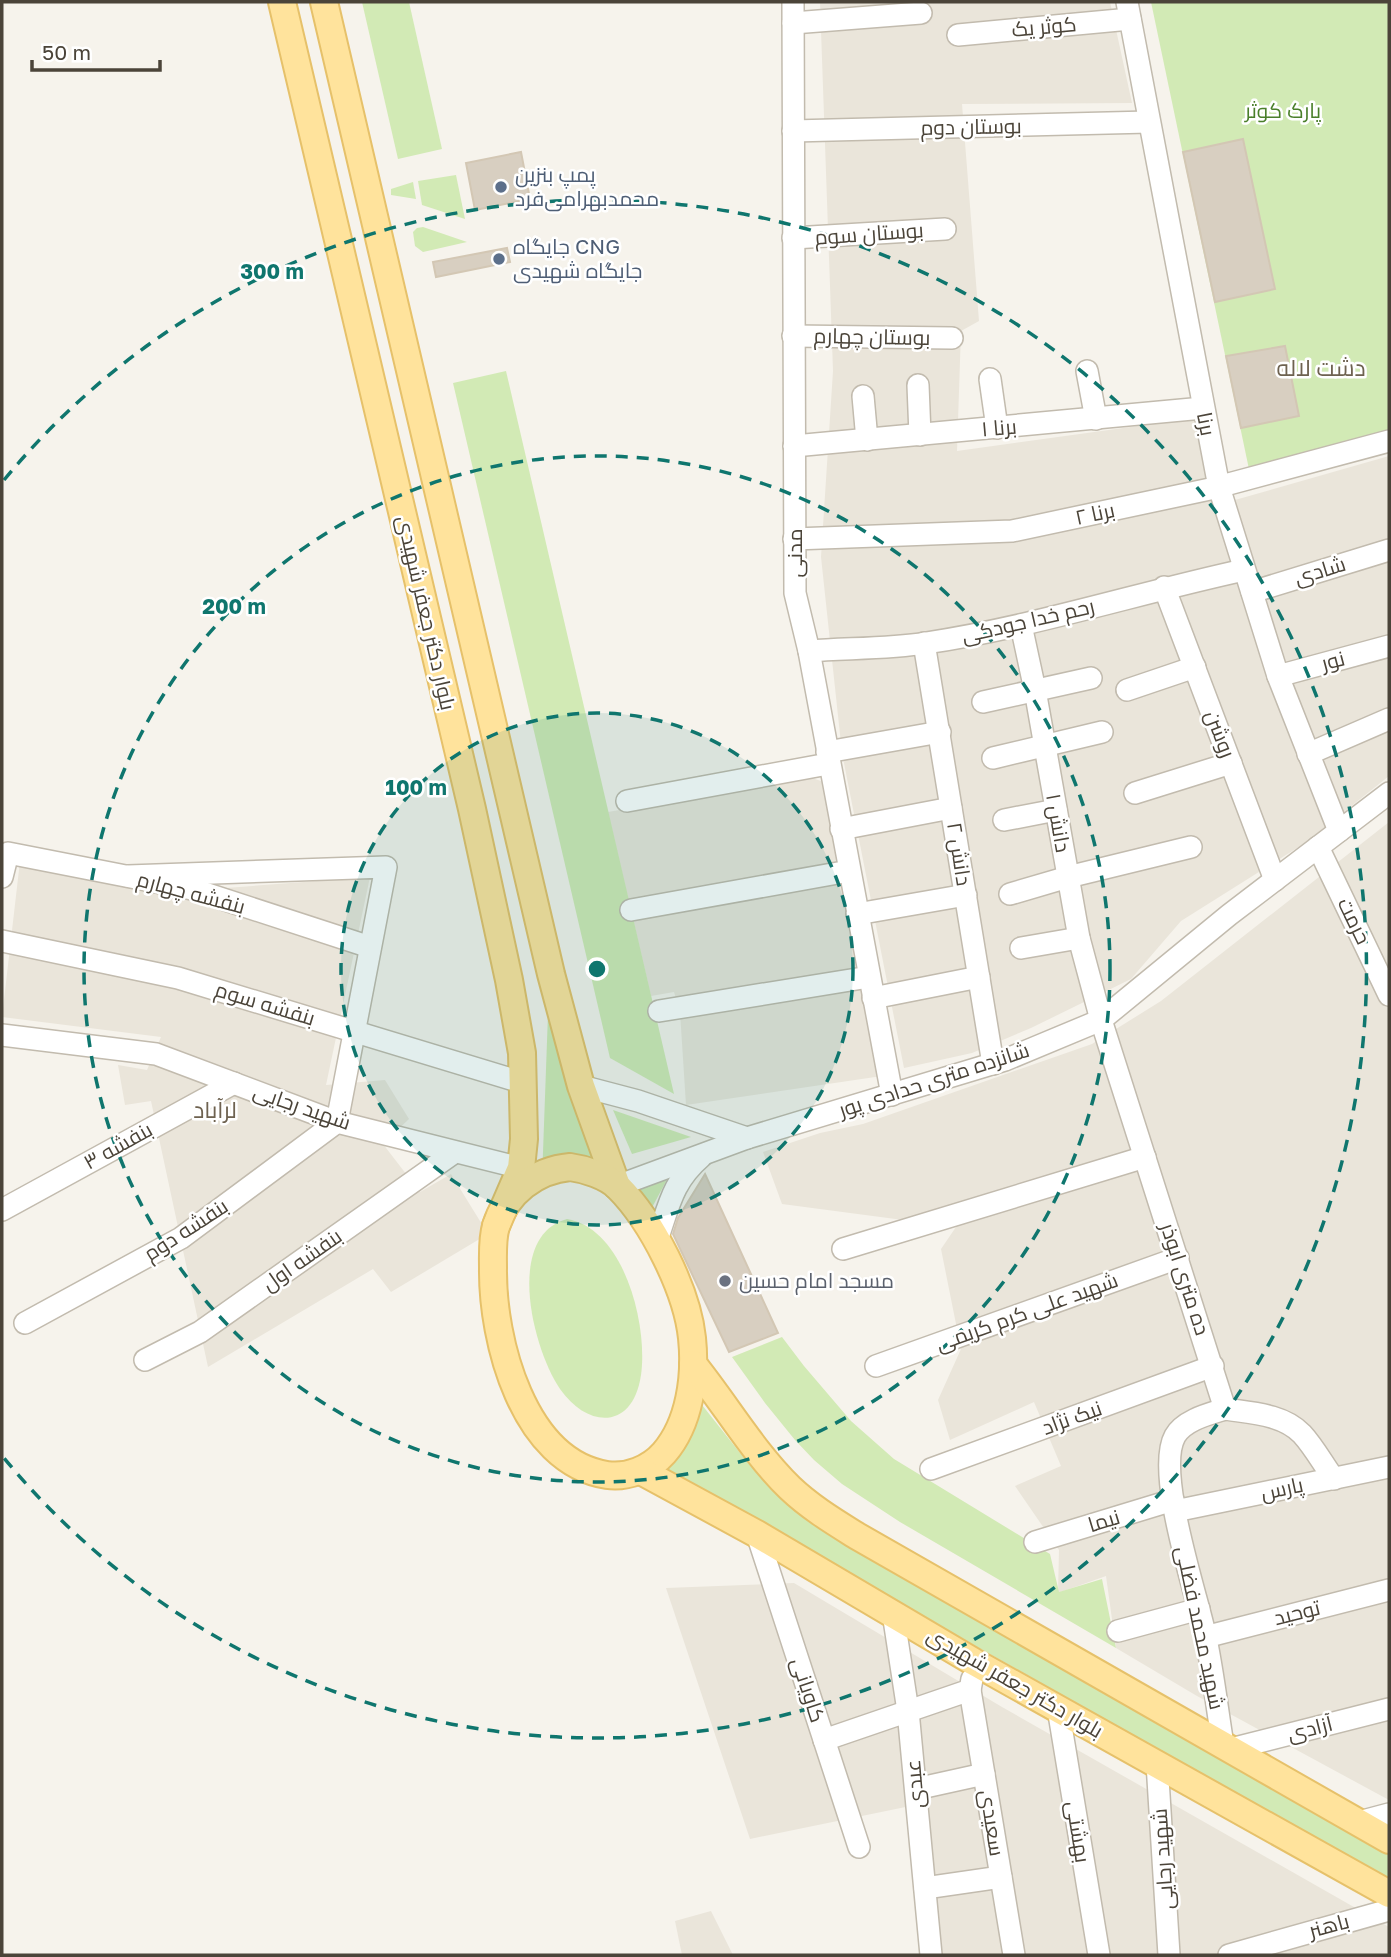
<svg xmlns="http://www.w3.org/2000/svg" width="1391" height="1957" viewBox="0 0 1391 1957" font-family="'Golos Text',Cairo,sans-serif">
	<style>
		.residential { fill: #eae5da }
		.green { fill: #d2eab5 }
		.building { fill: #d8cfc1; stroke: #d3c7b4; stroke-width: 2 }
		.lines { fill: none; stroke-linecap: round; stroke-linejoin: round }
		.minor-casing { stroke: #c2bbae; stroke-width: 24 }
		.major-casing { stroke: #e6c16a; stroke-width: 30 }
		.minor { stroke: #fff; stroke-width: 21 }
		.major { stroke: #ffe39c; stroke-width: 26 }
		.ring { fill: none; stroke: #0f766e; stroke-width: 3.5; stroke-dasharray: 12 9 }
		.service-dot { fill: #5c6f8a; stroke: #fff; stroke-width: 2.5 }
		.worship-dot { fill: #6b7280; stroke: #fff; stroke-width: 2.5 }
		.labels { text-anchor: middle; stroke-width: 5; stroke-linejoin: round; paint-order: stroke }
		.street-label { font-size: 21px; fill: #4b4439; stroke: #fff }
		.park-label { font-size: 21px; fill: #4a7f2a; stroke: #fff }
		.service-label { font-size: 21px; fill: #4e5e75; stroke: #fff; text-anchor: start }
		.worship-label { font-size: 21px; fill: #5b616d; stroke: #fff; text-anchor: start }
		.neighbourhood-label { font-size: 23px; fill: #6e6250; stroke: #fff }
		.centre { fill: #0f766e; stroke: #fff; stroke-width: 3.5 }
		.ring-label { font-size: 21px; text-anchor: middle; font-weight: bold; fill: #0f766e; stroke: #fff; stroke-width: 5; stroke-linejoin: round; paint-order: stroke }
	</style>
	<rect width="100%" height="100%" fill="#f6f3ec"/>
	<g class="residential">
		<path d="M820 2H1110L1132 103 962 104 979 321 961 331 957 451 1196 418 1212 504 1235 500 1389 456V776L1305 843 1181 921 1131 979 1031 1028 972 1053 904 1068 842 753 821 557 833 371Z"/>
		<path d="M809 777 827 783 882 1076 686 1105 680 1012 674 992 651 996 608 812Z"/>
		<path d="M1389 822V1800L1197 1696 1116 1648 1106 1576 1058 1593 1059 1550 1015 1486 1061 1466 1034 1402 950 1440 938 1400 961 1349 941 1249 956 1227 782 1204 763 1152 820 1133 863 1124 1092 1044 1161 1001Z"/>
		<path d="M20 861 159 893 370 877 326 1085 385 1080 409 1119 383 1144 420 1192 451 1174 488 1234 391 1292 373 1269 208 1367 151 1101 125 1105 118 1065 147 1070 161 1037 2 1017Z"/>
		<path d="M794 1583 1002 1707 1389 1927V1955H940L925 1803 750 1839 666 1588Z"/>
		<path d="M711 1911 733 1955H682L675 1921Z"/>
	</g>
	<g class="green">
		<path d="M362 2H409L442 149 398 159Z"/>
		<path d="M1151 2H1389V432L1250 474Z"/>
		<path d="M456 175 465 219 422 205 418 181Z"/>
		<path d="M413 182 416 199 391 195V189Z"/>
		<path d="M423 227 467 242 423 252 415 246 413 232 417 228Z"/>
		<path d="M506 371 674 1094 610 1058 453 383Z"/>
		<path d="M549 986 595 1171 542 1180Z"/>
		<path d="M613 1110 691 1137 632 1154Z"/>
		<path d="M671 1172 648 1215 638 1184Z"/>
		<path d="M567 1219C625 1229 648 1326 641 1375 633 1430 588 1429 560 1389 533 1350 504 1236 567 1219Z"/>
		<path d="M782 1337 804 1366 851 1421 894 1459 1050 1554 1059 1592 1102 1579 1116 1648 900 1522 842 1484 814 1460 795 1440 765 1403 732 1357Z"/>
		<path d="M691 1391 748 1463 784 1502 819 1528 1389 1854V1881L647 1459Z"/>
	</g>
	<g class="building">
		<path d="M1243 139 1275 289 1215 302 1183 152Z"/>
		<path d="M521 152 530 199 475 210 466 163Z"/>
		<path d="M507 248 510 262 436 277 433 262Z"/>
		<path d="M1285 346 1299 416 1241 428 1226 356Z"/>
		<path d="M705 1174 778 1333 729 1352 673 1234 678 1218Z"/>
	</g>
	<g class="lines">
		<defs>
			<g id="minor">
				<path d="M793 2 795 593 809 651 892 1095"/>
				<path d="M1127 2 1219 487 1278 676 1339 831"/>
				<path d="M793 23 921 13"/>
				<path d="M958 35 1130 19"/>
				<path d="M793 131 1149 122"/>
				<path d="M793 238 945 229"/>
				<path d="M793 336 952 338"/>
				<path d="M1087 371 1096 419"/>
				<path d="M990 379 997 428"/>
				<path d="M918 385 920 435"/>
				<path d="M863 396 867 440"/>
				<path d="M794 446 1203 408"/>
				<path d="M794 539 1012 531 1210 489 1389 441"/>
				<path d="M1164 587 1275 880"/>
				<path d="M1252 592 1389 550"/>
				<path d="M1021 625 1035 690 1079 938 1101 1020 1225 1409C1251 1413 1283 1414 1302 1434 1314 1447 1323 1464 1334 1479"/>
				<path d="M924 643 993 1064"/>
				<path d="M809 651C847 648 888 649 926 643 1033 627 1138 593 1244 570"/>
				<path d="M1278 676 1389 646"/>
				<path d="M1127 690 1195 667"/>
				<path d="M983 702 1091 678"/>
				<path d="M827 752 940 732"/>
				<path d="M1308 754 1389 719"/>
				<path d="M993 758 1102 732"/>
				<path d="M1135 793 1231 763"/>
				<path d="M627 801 828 764"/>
				<path d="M1004 820 1056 810"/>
				<path d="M841 829 951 808"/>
				<path d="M1318 847 1389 995"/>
				<path d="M2 877 8 853 192 889 370 947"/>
				<path d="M1010 894 1068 877 1191 847"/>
				<path d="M631 910 849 871"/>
				<path d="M857 914 966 895"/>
				<path d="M2 941 178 978 524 1083"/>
				<path d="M1021 948 1079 938"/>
				<path d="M873 998 979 977"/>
				<path d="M659 1011 869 977"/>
				<path d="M2 1035 156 1054 337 1122 521 1168"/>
				<path d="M581 1086 638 1101 747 1138"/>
				<path d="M617 1186 747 1138 1005 1060 1101 1020 1229 915 1389 793"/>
				<path d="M2 1210 234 1083"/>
				<path d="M657 1240C669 1206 672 1182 701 1157"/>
				<path d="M843 1249 1145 1157"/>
				<path d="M25 1323 181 1238 337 1122 386 867 128 876"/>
				<path d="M145 1360 200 1332 455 1152"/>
				<path d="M876 1366 1178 1258"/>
				<path d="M931 1469 1213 1366"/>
				<path d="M1175 1511 1389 1467"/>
				<path d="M757 1534 859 1847"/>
				<path d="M1035 1542 1173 1500"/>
				<path d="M893 1613 908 1711 931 1955"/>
				<path d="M1118 1631 1199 1609"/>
				<path d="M1205 1637 1389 1590"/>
				<path d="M970 1690 1014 1955"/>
				<path d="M1058 1708 1099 1955"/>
				<path d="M824 1740 970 1690 972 1679"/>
				<path d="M1223 1745C1217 1708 1213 1671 1205 1634 1196 1592 1155 1472 1175 1436 1184 1420 1209 1414 1225 1409"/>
				<path d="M1231 1749 1389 1709"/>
				<path d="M1157 1763 1169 1955"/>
				<path d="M916 1789 984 1774"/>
				<path d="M1359 1822 1389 1814"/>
				<path d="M925 1888 1001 1877"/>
				<path d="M1229 1955 1389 1910"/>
			</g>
			<g id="major">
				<path d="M282 2 472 809 509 980 522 1053 524 1139 521 1168 496 1226"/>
				<path d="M324 2 551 974 581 1086 617 1186"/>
				<path d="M570 1167C585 1169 607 1176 618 1187 652 1221 687 1290 692 1338 696 1376 690 1423 664 1453 650 1469 627 1478 607 1475 523 1462 492 1340 493 1268 493 1255 492 1239 496 1226 506 1193 536 1170 570 1167Z"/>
				<path d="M693 1364C726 1405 753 1452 790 1488 810 1507 833 1521 857 1536L1389 1840"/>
				<path d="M641 1471 757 1534 974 1662 1389 1894"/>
			</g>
		</defs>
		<use href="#minor" class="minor-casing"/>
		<use href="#major" class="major-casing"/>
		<use href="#minor" class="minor"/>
		<use href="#major" class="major"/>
	</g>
	<circle cx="597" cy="969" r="256" fill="#0f766e" fill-opacity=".12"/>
	<g class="ring">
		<circle cx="597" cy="969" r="256"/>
		<circle cx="597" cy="969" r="513"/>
		<path d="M4 480A769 769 0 1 1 4 1458"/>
	</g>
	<g class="service-dot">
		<circle cx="501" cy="187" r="7"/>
		<circle cx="499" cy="259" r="7"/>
	</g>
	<circle class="worship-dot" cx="725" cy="1281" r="7"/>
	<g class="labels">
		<g class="street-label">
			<text transform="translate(1044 27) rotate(-5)" y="7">کوثر یک</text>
			<text transform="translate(971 127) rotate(-1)" y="7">بوستان دوم</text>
			<text transform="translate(869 234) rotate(-4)" y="7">بوستان سوم</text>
			<text transform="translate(872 337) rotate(1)" y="7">بوستان چهارم</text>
			<text transform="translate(1206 424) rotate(79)" y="7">برنا</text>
			<text transform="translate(999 428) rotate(-5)" y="7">برنا ۱</text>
			<text transform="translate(1095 514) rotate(-12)" y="7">برنا ۲</text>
			<text transform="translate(795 553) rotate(-90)" y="7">مدنی</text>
			<text transform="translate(1320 571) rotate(-17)" y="7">شادی</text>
			<text transform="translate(426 613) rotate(77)" y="7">بلوار دکتر جعفر شهیدی</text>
			<text transform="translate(1028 621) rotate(-13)" y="7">رحم خدا جودکی</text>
			<text transform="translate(1333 661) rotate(-15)" y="7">نور</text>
			<text transform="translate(1220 734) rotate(69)" y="7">روشن</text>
			<text transform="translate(1058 823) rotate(80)" y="7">دانش ۱</text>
			<text transform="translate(959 854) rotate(81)" y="7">دانش ۲</text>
			<text transform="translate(191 893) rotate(15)" y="7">بنفشه چهارم</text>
			<text transform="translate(1354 921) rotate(64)" y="7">حرمت</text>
			<text transform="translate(265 1004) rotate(17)" y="7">بنفشه سوم</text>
			<text transform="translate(934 1080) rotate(-18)" y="7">شانزده متری حدادی پور</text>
			<text transform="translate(302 1107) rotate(19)" y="7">شهید رجایی</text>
			<text transform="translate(118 1146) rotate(-29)" y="7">بنفشه ۳</text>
			<text transform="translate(186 1230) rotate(-33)" y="7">بنفشه دوم</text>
			<text transform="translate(302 1260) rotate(-35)" y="7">بنفشه اول</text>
			<text transform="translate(1185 1279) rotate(72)" y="7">ده متری ابوذر</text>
			<text transform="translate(1027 1312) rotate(-20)" y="7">شهید علی کرم کریمی</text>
			<text transform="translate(1072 1418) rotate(-20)" y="7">نیک نژاد</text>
			<text transform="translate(1282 1489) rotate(-12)" y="7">پارس</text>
			<text transform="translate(1104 1521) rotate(-17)" y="7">نیما</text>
			<text transform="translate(1297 1613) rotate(-14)" y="7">توحید</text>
			<text transform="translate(1200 1628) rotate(78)" y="7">شهید محمد فضلی</text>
			<text transform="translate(1015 1683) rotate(30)" y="7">بلوار دکتر جعفر شهیدی</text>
			<text transform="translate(808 1690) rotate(72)" y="7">کاویانی</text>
			<text transform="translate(1310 1729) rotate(-14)" y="7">آزادی</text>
			<text transform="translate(915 1784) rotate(-95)" y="7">عبدی</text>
			<text transform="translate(992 1823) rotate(81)" y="7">سعیدی</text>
			<text transform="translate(1078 1832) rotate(81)" y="7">بهشتی</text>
			<text transform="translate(1163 1859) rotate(-94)" y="7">شهید رجایی</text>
			<text transform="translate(1329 1926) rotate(-15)" y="7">باهنر</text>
		</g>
		<g class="park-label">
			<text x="1283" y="118">پارک کوثر</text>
		</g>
		<g class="service-label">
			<text x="515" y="182">پمپ بنزین<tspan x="515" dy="24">محمد‌بهرامی‌فرد</tspan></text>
			<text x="513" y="254">جایگاه CNG<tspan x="513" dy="24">جایگاه شهیدی</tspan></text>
		</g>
		<g class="worship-label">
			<text x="739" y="1288">مسجد امام حسین</text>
		</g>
		<g class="neighbourhood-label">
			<text x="1321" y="376">دشت لاله</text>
			<text x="215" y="1118">لرآباد</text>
		</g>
	</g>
	<circle cx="597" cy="969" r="10" class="centre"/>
	<g class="ring-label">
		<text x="272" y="279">300 m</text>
		<text x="234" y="614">200 m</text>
		<text x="416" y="795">100 m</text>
	</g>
	<rect width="1391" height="1957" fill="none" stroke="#4b4439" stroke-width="7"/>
	<path d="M32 60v10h128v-10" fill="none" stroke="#4b4439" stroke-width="3.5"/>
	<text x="42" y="60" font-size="21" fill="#4b4439" stroke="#ffffff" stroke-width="5" paint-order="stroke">50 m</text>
</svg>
